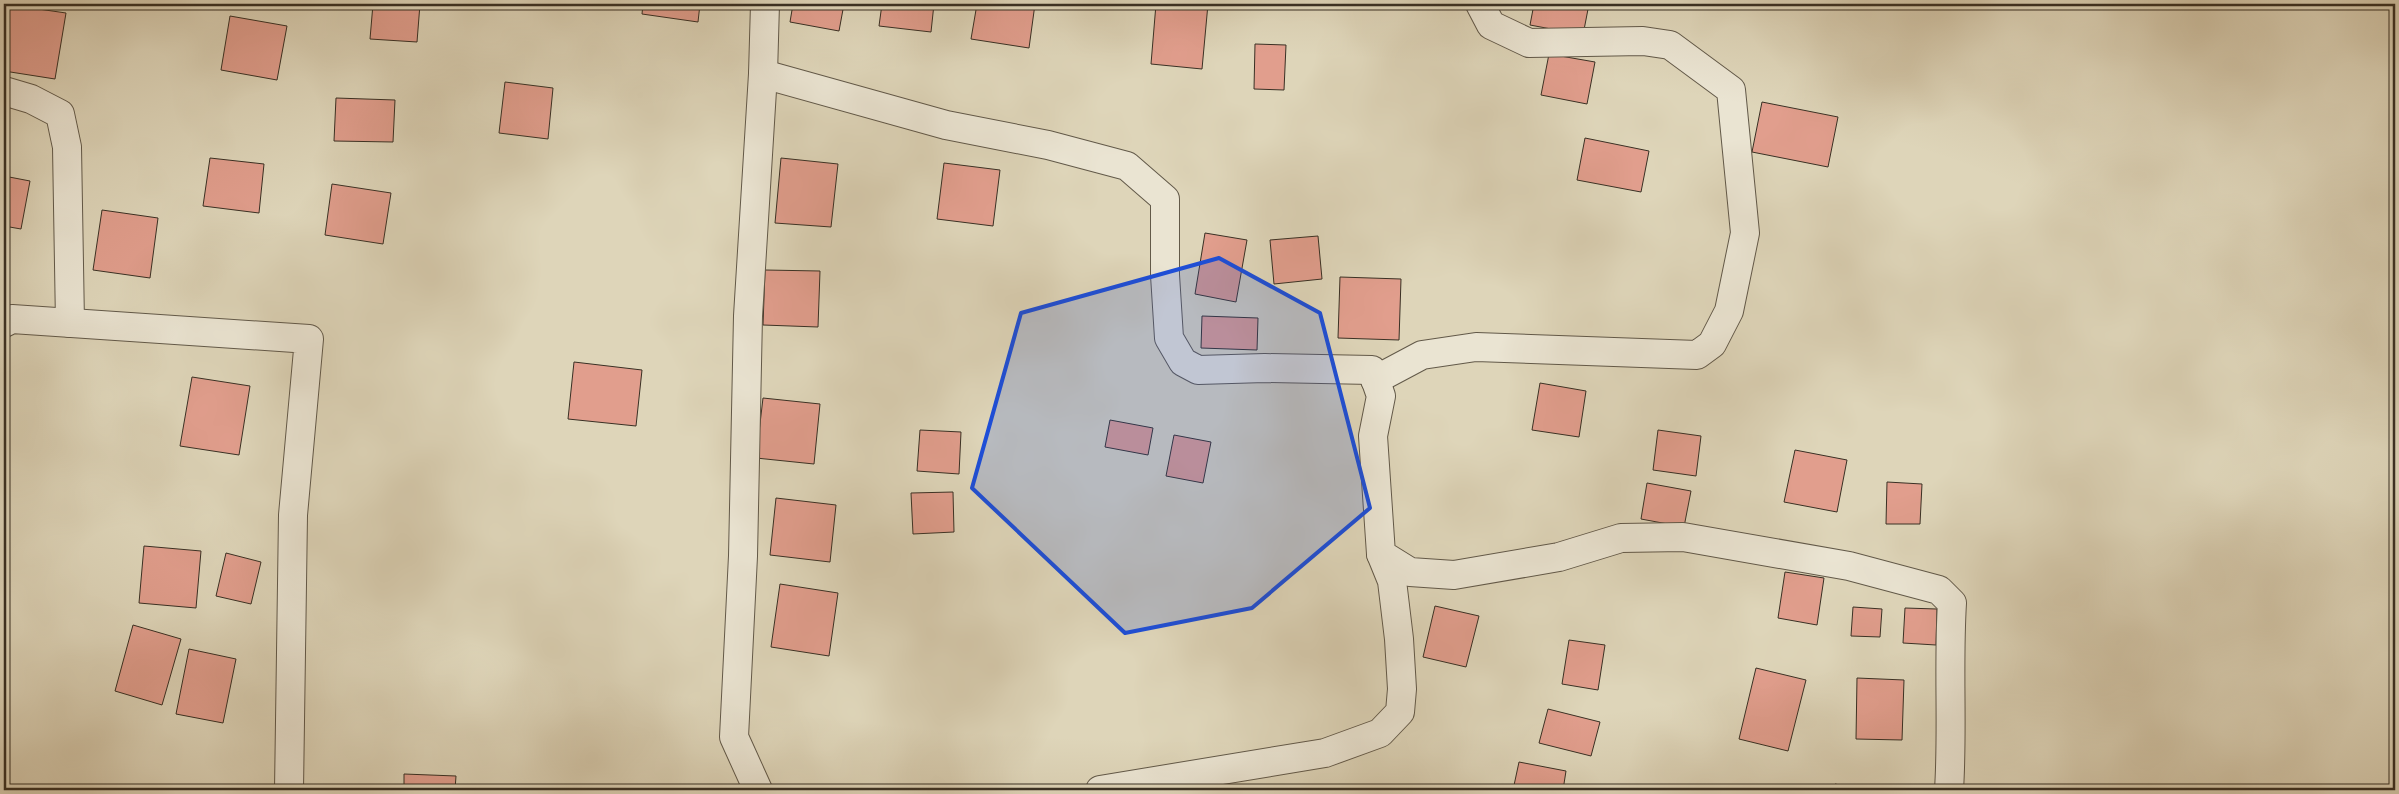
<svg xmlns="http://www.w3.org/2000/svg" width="2399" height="794" viewBox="0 0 2399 794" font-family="'Sorts Mill Goudy',serif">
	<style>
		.building { fill: #e19e8d; stroke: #393024 }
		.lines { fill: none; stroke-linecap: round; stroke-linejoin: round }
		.minor-casing { stroke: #625949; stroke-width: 30 }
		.minor { stroke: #eae4d2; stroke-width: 28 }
		.marked { fill: #1d4ed8; fill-opacity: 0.2; stroke: #1d4ed8; stroke-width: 4; stroke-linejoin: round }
	</style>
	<rect width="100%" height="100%" fill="#ded5b9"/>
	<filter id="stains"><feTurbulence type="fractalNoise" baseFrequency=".004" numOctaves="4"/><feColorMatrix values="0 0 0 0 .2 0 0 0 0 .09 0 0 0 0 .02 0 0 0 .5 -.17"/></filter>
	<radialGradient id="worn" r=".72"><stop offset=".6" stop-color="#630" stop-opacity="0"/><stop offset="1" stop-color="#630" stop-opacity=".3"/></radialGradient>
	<g class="building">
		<path d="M4 4 66 13 55 79 4 71Z"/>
		<path d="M373 4H420L417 42 370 39Z"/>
		<path d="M643 4H700L698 22 642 14Z"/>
		<path d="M793 4H844L839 31 790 22Z"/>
		<path d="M882 4H934L931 32 879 26Z"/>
		<path d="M977 4H1035L1029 48 971 39Z"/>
		<path d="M1156 4H1208L1202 69 1151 64Z"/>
		<path d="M1534 4H1589L1583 35 1530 25Z"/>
		<path d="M230 16 287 26 277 80 221 70Z"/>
		<path d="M1255 44 1286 45 1284 90 1254 89Z"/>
		<path d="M1549 54 1595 62 1587 104 1541 95Z"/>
		<path d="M505 82 553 88 548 139 499 133Z"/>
		<path d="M336 98 395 100 393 142 334 141Z"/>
		<path d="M1762 102 1838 117 1828 167 1752 152Z"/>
		<path d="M1585 138 1649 151 1641 192 1577 180Z"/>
		<path d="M210 158 264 164 259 213 203 206Z"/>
		<path d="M781 158 838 164 831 227 775 223Z"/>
		<path d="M944 163 1000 170 993 226 937 219Z"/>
		<path d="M4 176 30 181 21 229 4 226Z"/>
		<path d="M332 184 391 193 383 244 325 235Z"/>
		<path d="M102 210 158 218 150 278 93 270Z"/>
		<path d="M1205 233 1247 240 1236 302 1195 294Z"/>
		<path d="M1318 236 1322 279 1274 284 1270 240Z"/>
		<path d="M765 270 820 271 818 327 763 325Z"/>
		<path d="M1340 277 1401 279 1399 340 1338 338Z"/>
		<path d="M1202 316 1258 318 1257 350 1201 348Z"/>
		<path d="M574 362 642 370 636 426 568 419Z"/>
		<path d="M192 377 250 386 239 455 180 446Z"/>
		<path d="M1540 383 1586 391 1579 437 1532 430Z"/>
		<path d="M763 398 820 404 814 464 756 458Z"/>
		<path d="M1110 420 1153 428 1148 455 1105 447Z"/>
		<path d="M920 430 961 432 959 474 917 471Z"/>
		<path d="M1658 430 1701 436 1696 476 1653 470Z"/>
		<path d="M1174 435 1211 442 1203 483 1166 476Z"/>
		<path d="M1795 450 1847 460 1837 512 1784 502Z"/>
		<path d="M1887 482 1922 484 1920 524H1886Z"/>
		<path d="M1647 483 1691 491 1684 527 1641 519Z"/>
		<path d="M953 492 954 532 913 534 911 493Z"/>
		<path d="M776 498 836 505 830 562 770 555Z"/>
		<path d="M144 546 201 551 196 608 139 603Z"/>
		<path d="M226 553 261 562 251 604 216 596Z"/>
		<path d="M1785 572 1824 578 1817 625 1778 618Z"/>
		<path d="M780 584 838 593 829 656 771 647Z"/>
		<path d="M1435 606 1479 616 1466 667 1423 657Z"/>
		<path d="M1853 607 1882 609 1880 637 1851 636Z"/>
		<path d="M1905 608 1937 609 1936 645 1903 643Z"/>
		<path d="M133 625 181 639 162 705 115 691Z"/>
		<path d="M1569 640 1605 645 1598 690 1562 684Z"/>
		<path d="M189 649 236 659 223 723 176 714Z"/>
		<path d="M1756 668 1806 680 1788 751 1739 739Z"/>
		<path d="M1857 678 1904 680 1902 740 1856 739Z"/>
		<path d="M1548 709 1600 722 1591 756 1539 743Z"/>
		<path d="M1519 762 1566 771 1563 790H1513Z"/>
		<path d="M404 774 456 776 455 790H404Z"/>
		<path d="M1835 784 1866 790H1834Z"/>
	</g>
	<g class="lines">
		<defs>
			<g id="minor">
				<path d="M763 74 946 125 1048 145 1127 166 1165 199V275L1169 338 1183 362 1198 370 1265 368 1372 370 1381 396 1373 436 1381 554 1410 572 1454 575 1559 557 1621 538 1683 537 1849 566 1939 590 1952 603C1948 666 1953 728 1949 790"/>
				<path d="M4 91 31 99 60 114 67 147 70 323"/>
				<path d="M4 323 12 319 309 339 293 515 289 790"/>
				<path d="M1375 380 1422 355 1476 347 1697 355 1712 344 1729 311 1745 233 1731 90 1670 45 1643 41 1529 43 1491 25 1480 4"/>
				<path d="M758 790 734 737 743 556 748 316 763 74 765 4"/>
				<path d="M1100 790 1325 753 1380 733 1400 712 1402 689 1399 639 1392 581 1381 554"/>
			</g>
		</defs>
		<use href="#minor" class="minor-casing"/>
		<use href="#minor" class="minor"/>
	</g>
	<path class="marked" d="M1219 258 1320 313 1370 508 1252 608 1125 633 972 488 1021 313Z"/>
	<rect width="2399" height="794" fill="none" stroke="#ded5b9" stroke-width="20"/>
	<rect x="5" y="5" width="2389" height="784" fill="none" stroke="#393024" stroke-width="2.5"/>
	<rect x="10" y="10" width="2379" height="774" fill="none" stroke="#393024"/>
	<rect width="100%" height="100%" filter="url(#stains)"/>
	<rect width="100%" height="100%" fill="url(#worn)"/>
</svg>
